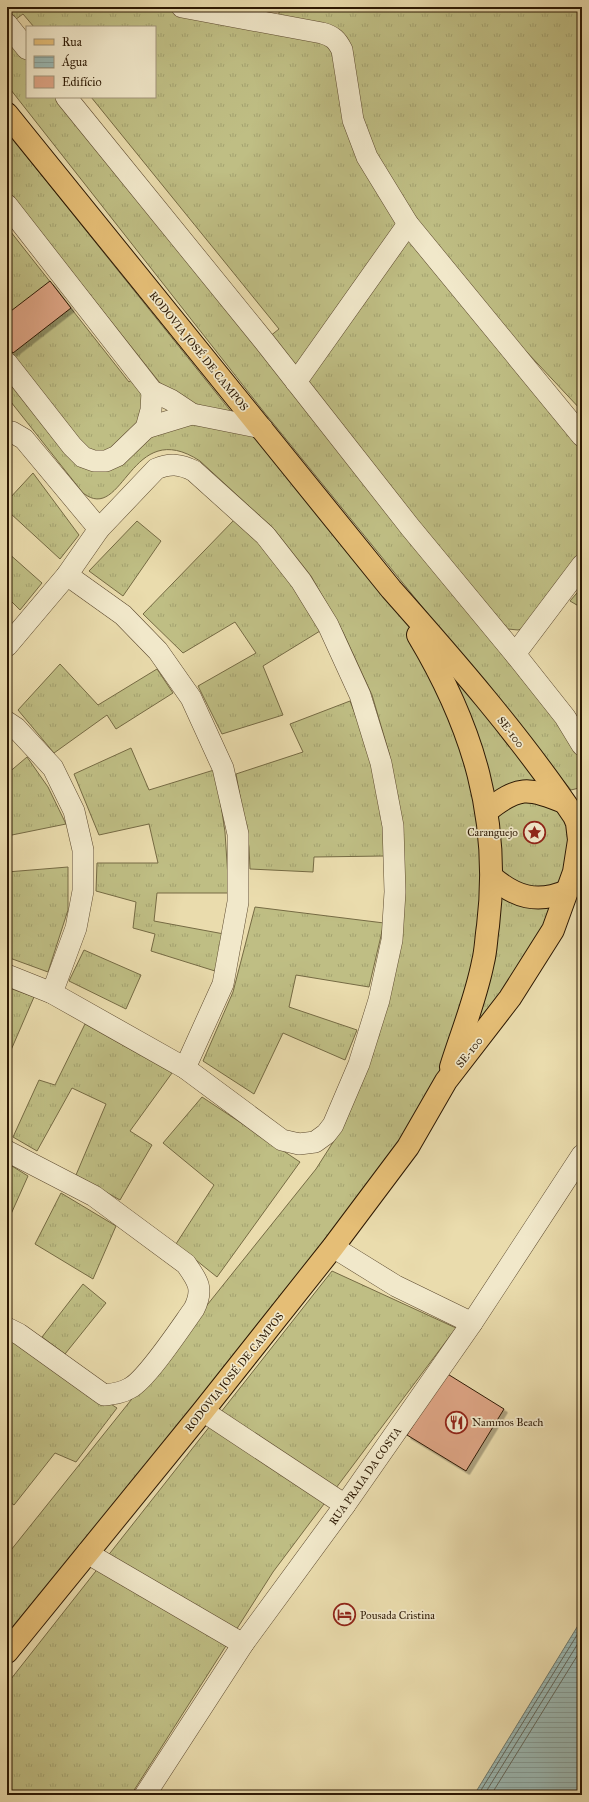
<svg xmlns="http://www.w3.org/2000/svg" width="589" height="1802" viewBox="0 0 589 1802" font-family="'IM FELL Great Primer',serif">
	<style>
		.grass { fill: url(#grass-tufts); stroke: #766b44 }
		.water { fill: url(#water-rules); stroke: #6f796d }
		.lines { fill: none; stroke-linecap: round; stroke-linejoin: round }
		.shore { stroke: #64685c; stroke-width: 1 }
		.building { fill: #dda484; stroke: #2c1803; filter: url(#shadow) }
		.minor-casing { stroke: #5c492e; stroke-width: 22 }
		.major-casing { stroke: #2c1803; stroke-width: 24 }
		.minor { stroke: #f1e8ca; stroke-width: 21 }
		.major { stroke: #e5be76; stroke-width: 22 }
		.labels { text-anchor: middle; stroke-width: 3.5; stroke-linejoin: round; paint-order: stroke }
		.street-label { font-size: 11px; fill: #2c1803; stroke: #f1e8ca }
		.poi-label { font-size: 11px; fill: #2c1803; stroke: #f1e8ca; text-anchor: start }
	</style>
	<defs>
		<pattern id="grass-tufts" width="24" height="20" patternUnits="userSpaceOnUse"><rect width="24" height="20" fill="#bfbe84"/><path d="M3 7l-1-3M5 7V3M7 7l1-3M15 17l-1-3M17 17v-4M19 17l1-3" fill="none" stroke="#a4a370"/></pattern>
		<pattern id="water-rules" width="6" height="5" patternUnits="userSpaceOnUse"><rect width="6" height="5" fill="#9bb9b4"/><path d="M0 2.5h6" fill="none" stroke="#869e99"/></pattern>
		<filter id="shadow"><feDropShadow dx="3.5" dy="3.5" stdDeviation="0" flood-color="#0004"/></filter>
	</defs>
	<rect width="100%" height="100%" fill="#eadcad"/>
	<filter id="stains"><feTurbulence type="fractalNoise" baseFrequency=".005" numOctaves="4"/><feColorMatrix values="0 0 0 0 .2 0 0 0 0 .09 0 0 0 0 .02 0 0 0 .5 -.17"/></filter>
	<radialGradient id="worn" r=".72"><stop offset=".6" stop-color="#630" stop-opacity="0"/><stop offset="1" stop-color="#630" stop-opacity=".3"/></radialGradient>
	<g class="grass">
		<path d="M7 7H236L277 25 280 7H582V411L434 253 582 436V557L528 627 518 630 508 629 264 341 279 329 91 97H155V27H34L23 14 8 25Z"/>
		<path d="M7 30 27 55V97H60L576 747C579 759 584 777 579 788L571 790 264 412 7 85Z"/>
		<path d="M7 132 233 414 195 407 160 383 7 190Z"/>
		<path d="M7 227 129 382 139 374 151 410 177 419 262 428 450 668 574 816 567 891 408 1147 7 1653V1555L316 1169 344 1125 373 1054 400 825 389 753 372 695 343 632 311 576 274 529 200 461C130 415 124 525 83 493L7 397V358L12 353 7 346Z"/>
		<path d="M33 473 79 535 60 559 10 513 7 515V497L9 499Z"/>
		<path d="M235 519 278 563 320 631 263 666 283 715 222 734 198 686 256 653 235 622 183 653 143 614Z"/>
		<path d="M137 521 161 541 123 596 89 571Z"/>
		<path d="M7 552 42 583 20 610 7 597Z"/>
		<path d="M582 587V608L570 601Z"/>
		<path d="M60 664 98 705 157 669 173 693 116 729 107 715 54 753 18 710Z"/>
		<path d="M350 701 372 758 383 828 384 856 314 857 313 872 250 869 249 847 236 774 303 752 290 724Z"/>
		<path d="M131 748 149 790 214 770 217 778 225 832 229 893H157L154 921 224 934 215 971 151 951 155 934 133 928 136 902 96 891 97 863H158L149 824 99 835 74 774Z"/>
		<path d="M27 757 48 787 66 824 7 836V774Z"/>
		<path d="M68 867V910L48 972 7 957V872Z"/>
		<path d="M255 907 384 923 369 987 296 975 289 1007 357 1030 345 1060 283 1033 254 1094 203 1061 233 992Z"/>
		<path d="M84 950 141 975 126 1009 69 981Z"/>
		<path d="M7 987 34 997 8 1057 7 1056Z"/>
		<path d="M85 1024 172 1073 130 1131 152 1145 120 1200 76 1175 106 1104 72 1088 37 1151 13 1137 39 1080 55 1085Z"/>
		<path d="M202 1097 300 1162 217 1277 176 1244 214 1185 163 1143Z"/>
		<path d="M7 1163 28 1176 7 1223Z"/>
		<path d="M61 1193 116 1226 93 1279 35 1244Z"/>
		<path d="M332 1271 456 1328 273 1572 131 1795H7V1684Z"/>
		<path d="M83 1284 106 1303 65 1354 42 1337Z"/>
		<path d="M7 1338 117 1408 76 1462 55 1453 14 1505 7 1500Z"/>
	</g>
	<path class="water" d="M582 1619V1795H474Z"/>
	<g class="lines">
		<g class="shore">
			<path d="M478 1795 582 1627"/>
			<path d="M484 1795 582 1637"/>
			<path d="M491 1795 582 1648"/>
		</g>
	</g>
	<g class="building">
		<path d="M50 281 71 308 13 353 7 346V314Z"/>
		<path d="M446 1373 504 1409 466 1471 407 1435Z"/>
	</g>
	<g class="lines">
		<defs>
			<g id="minor">
				<path d="M182 7 322 33C333 36 337 40 342 50L353 120 367 157 408 224 582 436"/>
				<path d="M7 24 27 49"/>
				<path d="M66 97 264 341 410 527 515 654 565 717 582 745"/>
				<path d="M7 205 152 391 171 400 192 414 262 428"/>
				<path d="M7 363 72 446 83 457 94 461H106L117 456 146 428 151 410 152 391"/>
				<path d="M296 382 408 224"/>
				<path d="M146 428 192 414"/>
				<path d="M7 431 12 432 24 439 99 529"/>
				<path d="M67 575 123 615 158 651 191 698 223 768 238 834V902L223 984 185 1068"/>
				<path d="M7 646 67 575 99 529 156 469C170 463 180 464 194 471L265 535 301 581 328 625 360 695 381 763 393 826 395 892 392 940 379 1000 359 1064 333 1125 326 1134 315 1142 299 1144 282 1140 185 1068 52 993 7 975"/>
				<path d="M515 654 582 565"/>
				<path d="M7 722 16 728 53 768 74 811 83 850V891L76 928 52 993"/>
				<path d="M7 1151 94 1196 186 1264C198 1281 204 1289 194 1309 181 1327 147 1379 130 1388 122 1393 113 1394 104 1395L19 1334 7 1328"/>
				<path d="M333 1247 396 1286 472 1323"/>
				<path d="M203 1411 345 1505"/>
				<path d="M87 1553 243 1644"/>
				<path d="M145 1795 243 1644 345 1505 472 1323 582 1155"/>
			</g>
			<g id="major">
				<path d="M7 114 391 589C454 660 521 737 574 816L577 823 579 840 574 872 553 930 510 998 446 1081 408 1147 333 1247 203 1411 7 1652"/>
				<path d="M418 635C473 727 501 818 488 926 486 938 486 951 483 962 476 998 462 1032 451 1067"/>
				<path d="M487 811C518 786 528 787 564 802"/>
				<path d="M492 877C515 897 537 904 567 891"/>
			</g>
		</defs>
		<use href="#minor" class="minor-casing"/>
		<use href="#major" class="major-casing"/>
		<use href="#minor" class="minor"/>
		<use href="#major" class="major"/>
	</g>
	<defs>
		<symbol id="sight-ring" viewBox="-11 -11 22 22"><circle r="9.5" fill="#f1e8ca" stroke="#8f2418" stroke-width="1.5"/><path d="M0-6L1.8-2.2L6-1.7L2.9 1.2L3.7 5.4L0 3.3L-3.7 5.4L-2.9 1.2L-6-1.7L-1.8-2.2Z" fill="#8f2418"/></symbol>
		<symbol id="restaurant-ring" viewBox="-11 -11 22 22"><circle r="9.5" fill="#f1e8ca" stroke="#8f2418" stroke-width="1.5"/><path d="M-5-6h1v4h1v-4h1v4h1v-4h1v5L-1.5 .5V6h-2V.5L-5-1ZM5-6V6H3V1.5H1.5Q1.5-4 5-6Z" fill="#8f2418"/></symbol>
		<symbol id="hotel-ring" viewBox="-11 -11 22 22"><circle r="9.5" fill="#f1e8ca" stroke="#8f2418" stroke-width="1.5"/><path d="M-6-4.5h1.5V1H6V5H4.5V3h-9V5H-6ZM-4 0a1.8 1.8 0 1 1 3.6 0ZM.5 0V-2.5h3Q6-2.5 6 0Z" fill="#8f2418"/></symbol>
	</defs>
	<g fill-rule="evenodd">
		<use href="#sight-ring" x="522" y="820" width="25" height="25"/>
		<use href="#restaurant-ring" x="444" y="1410" width="25" height="25"/>
		<use href="#hotel-ring" x="332" y="1602" width="25" height="25"/>
	</g>
	<g class="labels">
		<g class="street-label">
			<text transform="translate(199 351) rotate(51)" y="4">RODOVIA JOSÉ DE CAMPOS</text>
			<text transform="translate(511 732) rotate(52)" y="4">SE-100</text>
			<text transform="translate(469 1052) rotate(-52)" y="4">SE-100</text>
			<text transform="translate(234 1372) rotate(-51)" y="4">RODOVIA JOSÉ DE CAMPOS</text>
			<text transform="translate(365 1476) rotate(-55)" y="4">RUA PRAIA DA COSTA</text>
		</g>
		<g class="poi-label">
			<text x="518" y="836" text-anchor="end">Caranguejo</text>
			<text x="472" y="1426">Nammos Beach</text>
			<text x="360" y="1619">Pousada Cristina</text>
		</g>
	</g>
	<rect width="589" height="1802" fill="none" stroke="#eadcad" stroke-width="24"/>
	<rect x="8" y="8" width="573" height="1786" fill="none" stroke="#2c1803" stroke-width="2"/>
	<rect x="12" y="12" width="565" height="1778" fill="none" stroke="#2c1803"/>
	<rect x="26" y="26" width="130" height="72" fill="#f1e8ca" stroke="#a2957a"/>
	<rect x="34" y="39" width="20" height="6" fill="#e5be76" stroke="#a2957a"/>
	<text x="62" y="46" font-size="12" fill="#2c1803">Rua</text>
	<rect x="34" y="56" width="20" height="12" fill="url(#water-rules)" stroke="#a2957a"/>
	<text x="62" y="66" font-size="12" fill="#2c1803">Água</text>
	<rect x="34" y="76" width="20" height="12" fill="#dda484" stroke="#a2957a"/>
	<text x="62" y="86" font-size="12" fill="#2c1803">Edifício</text>
	<rect width="100%" height="100%" filter="url(#stains)"/>
	<rect width="100%" height="100%" fill="url(#worn)"/>
</svg>
